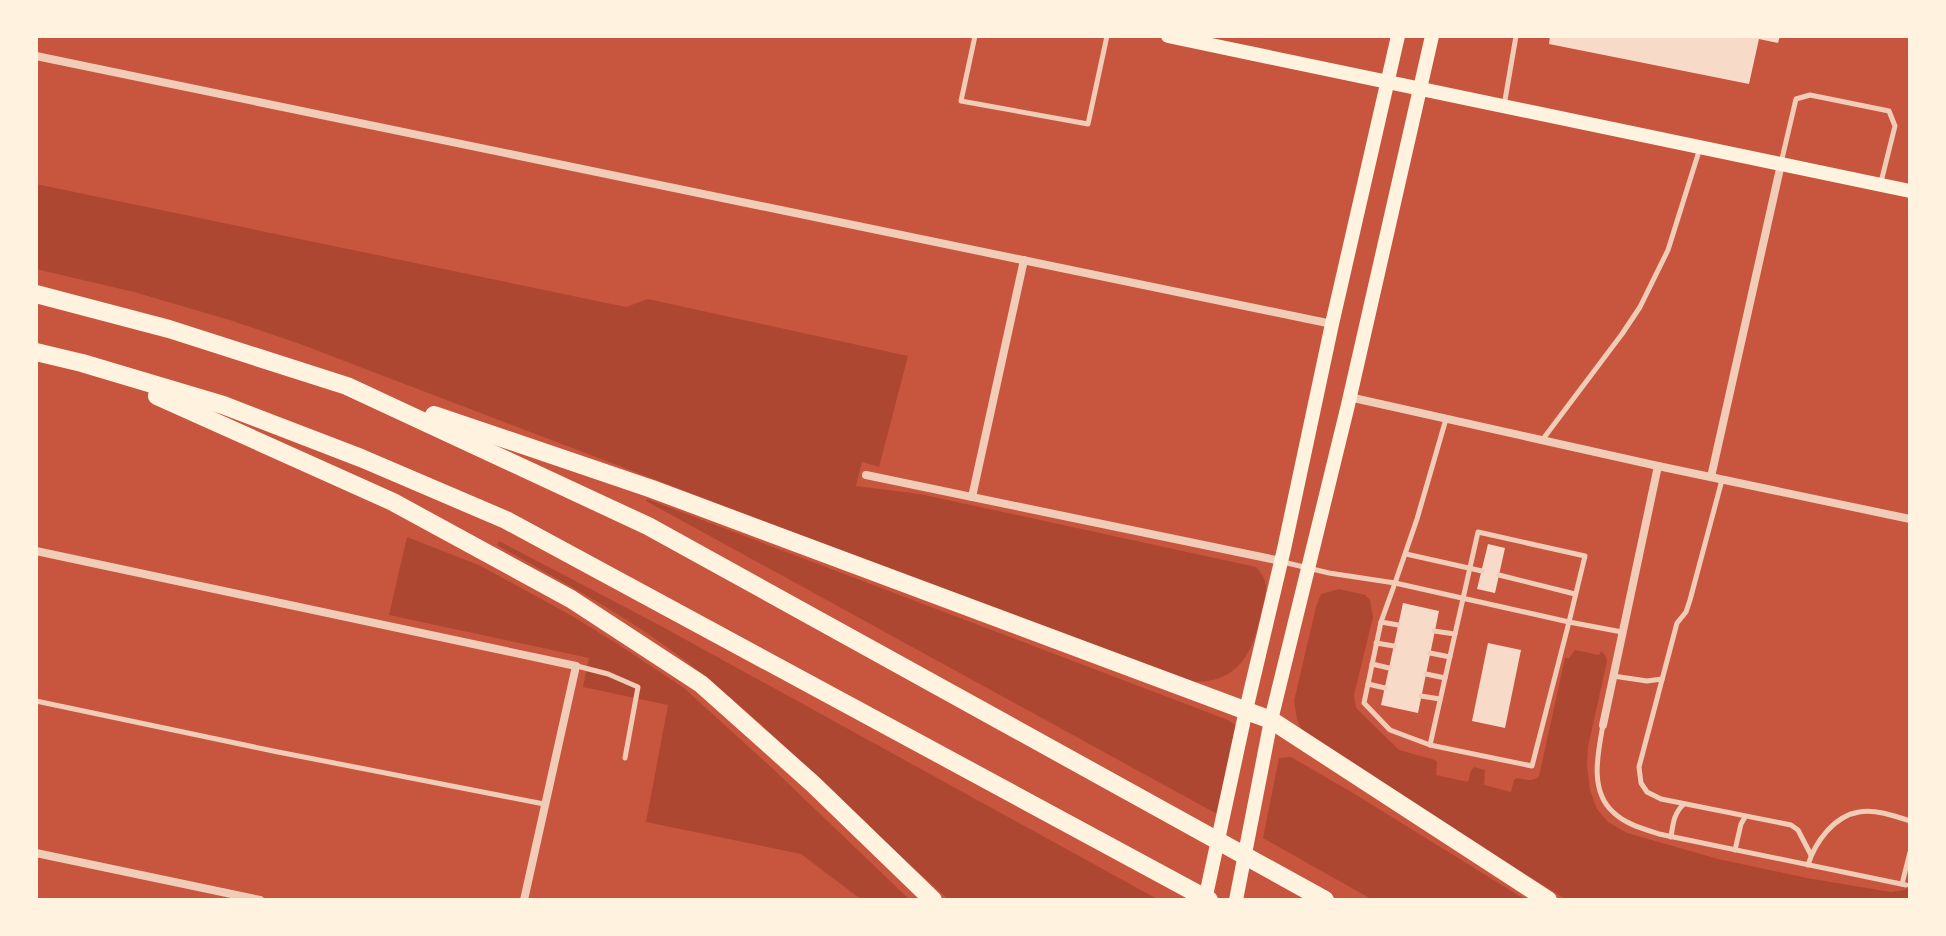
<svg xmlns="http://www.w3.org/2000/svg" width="1946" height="936" viewBox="0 0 1946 936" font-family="Quicksand,sans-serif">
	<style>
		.green { fill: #ae4732 }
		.building { fill: #f7dbc8 }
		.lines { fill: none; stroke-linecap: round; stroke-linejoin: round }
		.service { stroke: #f1ccb7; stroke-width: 5 }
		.minor { stroke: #f1ccb7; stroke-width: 8 }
		.secondary { stroke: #fff3e0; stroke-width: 14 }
		.motorway { stroke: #fff3e0; stroke-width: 18 }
	</style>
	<rect width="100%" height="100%" fill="#c8553d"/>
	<g class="green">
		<path d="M36 184 626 307 648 299 908 356 879 467 862 462 856 486 920 494 1256 567C1271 583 1266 592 1261 613 1252 658 1235 687 1183 681L300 344 233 321 134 292 36 269Z"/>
		<path d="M647 499 1228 720 1236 726 1217 814 646 501Z"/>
		<path d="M407 537 481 566 574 617 619 645 684 688 771 767 910 900H862L801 854 646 822 668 705 583 687 589 658 389 615Z"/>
		<path d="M499 541 661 626 1159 900H949C918 871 885 843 855 814 794 755 733 694 664 645 611 607 553 577 497 545Z"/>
		<path d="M1339 589 1365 595 1370 600 1373 617 1354 695 1356 708 1399 750 1435 760 1437 762 1436 775 1468 782 1471 771 1474 767 1485 770 1484 785 1511 792 1514 780 1517 778C1525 779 1532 783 1539 776L1565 658H1569L1575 650 1599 655 1601 651 1605 655 1607 661 1588 747 1587 765 1590 790 1597 809 1608 822 1627 833 1718 859 1807 878 1891 892 1905 890 1910 887V900H1567L1341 760 1301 729 1297 719 1294 701 1316 607 1321 594Z"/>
		<path d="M1291 757 1353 793 1526 900H1373L1263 838 1279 758Z"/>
	</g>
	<g class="building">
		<path d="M1550 36H1780L1778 43 1759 39 1749 84 1549 44Z"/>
		<path d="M1488 544 1505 548 1495 593 1477 589Z"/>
		<path d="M1403 603 1439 611 1418 713 1381 705Z"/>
		<path d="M1488 643 1521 650 1505 728 1472 721Z"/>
	</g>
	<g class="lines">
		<g class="service">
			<path d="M975 36 961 101 1088 124 1107 36"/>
			<path d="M1504 106 1516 36"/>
			<path d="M1781 163 1796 99 1810 95 1889 111 1895 126 1881 182"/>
			<path d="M1543 439 1622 334 1640 307 1668 250 1700 148"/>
			<path d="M1722 480 1690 600 1686 612 1677 623 1639 767 1641 783 1647 792 1661 799 1791 825 1798 830 1811 855"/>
			<path d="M1406 554 1482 571"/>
			<path d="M1283 562 1329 573 1395 583 1417 519 1446 419"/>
			<path d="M1499 575 1575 594"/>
			<path d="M1395 583 1569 622 1532 766 1430 745 1390 730 1364 703 1381 622Z"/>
			<path d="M1381 622 1398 625"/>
			<path d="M1434 631 1455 634"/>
			<path d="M1376 643 1394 646"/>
			<path d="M1430 653 1450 657"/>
			<path d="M1372 664 1389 668"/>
			<path d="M577 666 608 674 638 687 625 758"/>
			<path d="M1426 674 1445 678"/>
			<path d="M1613 676 1647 681 1662 679"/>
			<path d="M1368 684 1385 688"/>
			<path d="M1421 696 1440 699"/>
			<path d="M36 701 273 751 544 804"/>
			<path d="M1603 725C1598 753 1589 790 1613 812 1625 824 1644 829 1659 834L1906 885"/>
			<path d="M1430 745 1478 532 1585 556 1569 622 1622 632"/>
			<path d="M1671 837C1673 823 1674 813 1684 804"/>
			<path d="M1735 850 1741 824 1745 817"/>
			<path d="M1808 865C1815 842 1834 816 1859 812 1875 809 1895 816 1910 821"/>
			<path d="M1902 884 1910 852"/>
		</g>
		<g class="minor">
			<path d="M36 56 1332 324"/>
			<path d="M1349 397 1658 466 1910 519"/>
			<path d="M866 475 1281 561"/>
			<path d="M1711 477 1781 164"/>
			<path d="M972 497 1024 260"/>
			<path d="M36 551 576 666 524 900"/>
			<path d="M1603 725 1658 466"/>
			<path d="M36 853 260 900"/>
		</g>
		<g class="secondary">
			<path d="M1168 36 1910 191"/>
			<path d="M1205 900 1246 710 1284 549 1332 324 1398 36"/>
			<path d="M1236 900 1271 720 1348 405 1432 36"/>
		</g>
		<g class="motorway">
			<path d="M36 294 169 329 347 386 648 526 1325 900"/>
			<path d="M36 352 82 363 223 405 361 458 506 520 1209 900"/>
			<path d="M157 396 393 502 571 599 701 684 813 784 933 900"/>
			<path d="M434 415 652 489 1271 720 1548 900"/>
		</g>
	</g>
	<rect width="1946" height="936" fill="none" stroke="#fff3e0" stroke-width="76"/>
</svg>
